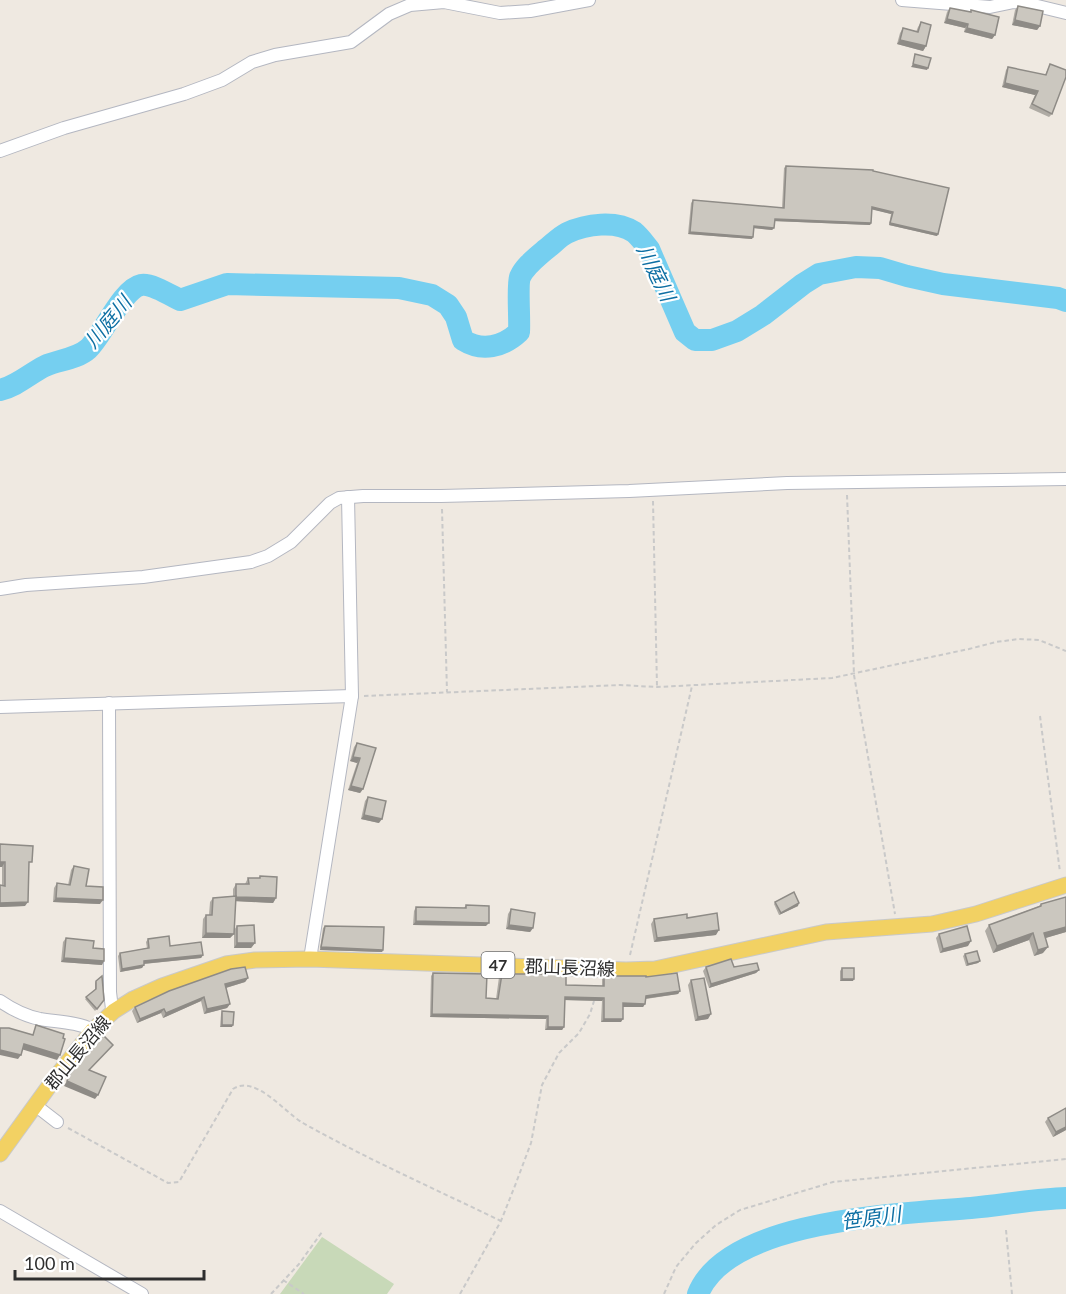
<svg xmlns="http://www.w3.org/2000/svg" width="1066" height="1294" viewBox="0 0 1066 1294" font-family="Lato,'Noto Sans JP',sans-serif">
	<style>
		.cemetery { fill: #c8d9b8 }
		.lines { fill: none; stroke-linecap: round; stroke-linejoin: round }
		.river { stroke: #75cff0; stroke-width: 22 }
		.minor-casing { stroke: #b4b7c1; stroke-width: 14 }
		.major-casing { stroke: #c9c9c9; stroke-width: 17 }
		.path { stroke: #c9c9c9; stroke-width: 2; stroke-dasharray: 4.5 3; stroke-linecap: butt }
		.minor { stroke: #fff; stroke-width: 12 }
		.major { stroke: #f2d163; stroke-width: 15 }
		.wall { fill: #afaba4 }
		.shaded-wall { fill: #8e8b86 }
		.building { fill: #cbc7bf; stroke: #8e8b86; stroke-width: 1.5 }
		.labels { text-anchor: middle; stroke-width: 4.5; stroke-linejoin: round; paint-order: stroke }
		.shield { fill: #fff; stroke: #6d6d6d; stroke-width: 1.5 }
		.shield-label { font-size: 16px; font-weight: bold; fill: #2e2e2e }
		.street-label { font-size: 18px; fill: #2e2e2e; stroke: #fff }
		.water-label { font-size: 20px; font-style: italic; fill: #0d6fa3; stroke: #fff }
	</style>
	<rect width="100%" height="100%" fill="#efe9e1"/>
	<path class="cemetery" d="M322 1237 394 1284 387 1294H280Z"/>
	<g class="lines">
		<g class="river">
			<path d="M0 390C17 386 29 374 45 366 58 360 77 359 88 349 103 335 122 289 141 285 151 283 170 295 180 300L227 284 399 288 432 295 448 305 456 317 463 340C482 352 503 347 519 332 520 320 517 285 520 277 525 266 536 258 545 250 552 245 559 237 567 233 586 224 616 220 634 232 640 237 644 243 649 249L685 332 695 340H712L737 331 763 315 803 284 819 274 856 267 880 268 907 276 943 284 1058 298 1066 301"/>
			<path d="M698 1294C728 1219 901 1214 971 1208 1003 1205 1034 1199 1066 1198"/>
		</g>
		<defs>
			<g id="minor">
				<path d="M902 0 990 7 1014 2 1025 3 1066 13"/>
				<path d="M0 151 64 128 184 94 222 80 252 62 275 55 351 42 389 14 410 5 444 2 500 13 530 11 589 0"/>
				<path d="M0 589 26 585 143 577 251 562 268 556 291 542 330 503 339 498 363 496H441L629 491 787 483 1066 479"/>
				<path d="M109 703 110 992 112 1009 114 1011"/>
				<path d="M0 707 352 696"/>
				<path d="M310 959 352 696 348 497"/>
				<path d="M0 1001C13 1010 25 1016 40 1019 58 1022 77 1022 93 1030"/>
				<path d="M35 1105 57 1122"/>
				<path d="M0 1211 142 1294"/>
			</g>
			<path id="major" d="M0 1154 55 1078 93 1030 114 1011 133 999 162 986 226 964 255 960 310 959 626 970 655 969 826 932 932 924 976 914 1066 885"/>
		</defs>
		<use href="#minor" class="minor-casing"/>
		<use href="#major" class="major-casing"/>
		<g class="path">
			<path d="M847 495 854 675 895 914"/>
			<path d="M653 501 657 687"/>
			<path d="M442 509 447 692"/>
			<path d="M364 696 620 685 657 687 832 678 969 649 996 642 1019 639 1039 640 1066 651"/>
			<path d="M1040 716 1060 872"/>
			<path d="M630 955 692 686"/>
			<path d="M68 1128 168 1183 179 1182 233 1089C255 1074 284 1112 303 1123 367 1159 435 1189 501 1221"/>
			<path d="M1006 1230 1012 1294"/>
			<path d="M283 1280 304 1294"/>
			<path d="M271 1294 299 1264 322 1232"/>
			<path d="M460 1294 501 1221 516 1183 531 1143 542 1085 559 1053 579 1033 590 1014 594 1001"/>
			<path d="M664 1294 676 1267 695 1244 716 1225 740 1210 833 1182 1066 1159"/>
		</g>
		<use href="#minor" class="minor"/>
		<use href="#major" class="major"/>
	</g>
	<g class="wall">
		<path d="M1018 6 1040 26 1037 30 1012 25 1015 10Z"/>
		<path d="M950 8 970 12 971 10 995 35 992 39 964 32 965 28 944 23 947 12Z"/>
		<path d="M921 22 926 46 923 51 897 44 900 33 903 28 916 32 918 27Z"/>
		<path d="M1050 64 1052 114 1049 117 1029 108 1035 95 1002 87 1006 70 1008 67 1045 75Z"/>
		<path d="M786 166 873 171 938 234 937 236 889 225 891 214 872 209 871 223 870 225 774 221V228L772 230 754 228 752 239 688 234 691 203 693 200 782 208 784 168Z"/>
		<path d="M357 743 376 748 363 789 360 793 348 790 357 763 350 761 354 747Z"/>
		<path d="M368 797 379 823 361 819 365 801Z"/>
		<path d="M0 844 29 867 25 906 0 907V885L2 886V867H0Z"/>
		<path d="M74 866 86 886 100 904 53 902 54 888 57 883 68 885 71 870Z"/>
		<path d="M260 876 276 898 273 903 235 901 234 934 230 938H202L203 919 206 915H209L210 902 213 898 233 896V889L236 884H245L248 878H259Z"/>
		<path d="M1066 897V932L1045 938 1043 953 1034 956 1029 940 993 953 985 931 989 925 1039 906 1041 904Z"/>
		<path d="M775 902 798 906 779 915 774 904Z"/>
		<path d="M466 905 486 926 413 925 414 911 416 907 464 908Z"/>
		<path d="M511 909 533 928 530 932 506 929 508 914Z"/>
		<path d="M687 918 716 935 654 942 651 924 654 919Z"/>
		<path d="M237 926 255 943 251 948H234V930Z"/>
		<path d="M325 926 383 950 382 952 320 950 323 928Z"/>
		<path d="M939 934 968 946 940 953 936 938Z"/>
		<path d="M66 938 93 948 102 965 61 962 63 942Z"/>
		<path d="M148 939 170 946 203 955 201 958 144 964 142 968 120 972 118 956 120 953 147 948 146 942Z"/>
		<path d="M965 954 980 961 978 963 966 966 963 956Z"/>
		<path d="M706 967H734L759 970 756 973 709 988 703 971Z"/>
		<path d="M842 968 853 981H840V971Z"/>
		<path d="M433 973 486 998 496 999 499 977 502 974 566 985 602 986V979L604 976 646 977 680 991 678 994 646 999 645 1004 643 1007H623L621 1022H601L602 1001 565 1000 564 1027 562 1030H545L546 1019 430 1017 431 976Z"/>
		<path d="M248 978 245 982 226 988 230 1004 227 1008 204 1014 201 1001 163 1018 161 1013 137 1023 132 1011 135 1007Z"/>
		<path d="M691 980 708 1019 695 1021 688 985Z"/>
		<path d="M96 981 104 1000 95 1011 85 999 95 990V983Z"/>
		<path d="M222 1011 232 1027H220L221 1014Z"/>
		<path d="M1066 1109V1130L1053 1137 1045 1122 1048 1118Z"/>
	</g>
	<g class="shaded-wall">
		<path d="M947 19 968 24 965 28 944 23Z"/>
		<path d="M1015 20 1040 26 1037 30 1012 25Z"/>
		<path d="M967 28 995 35 992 39 964 32Z"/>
		<path d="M900 40 926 46 923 51 897 44Z"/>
		<path d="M913 64 928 68 927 70 911 67Z"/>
		<path d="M1005 83 1038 91 1035 95 1002 87Z"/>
		<path d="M872 207 893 212 891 214 870 209Z"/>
		<path d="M775 219 871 223 870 225 773 221Z"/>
		<path d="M890 223 938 234 937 236 889 225Z"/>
		<path d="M754 226 774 228 772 230 753 228Z"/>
		<path d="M690 232 753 237 752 239 688 234Z"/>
		<path d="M353 757 360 758 357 763 350 761Z"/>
		<path d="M351 786 363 789 360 793 348 790Z"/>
		<path d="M364 815 382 819 379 823 361 819Z"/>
		<path d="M0 862H5L2 867H0Z"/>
		<path d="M236 897 276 898 273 903 233 901Z"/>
		<path d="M56 898 103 900 100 904 53 902Z"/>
		<path d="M28 902 25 906 0 907V903Z"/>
		<path d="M799 903 798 906 779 915 781 913Z"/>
		<path d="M416 921 489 923 486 926 413 925Z"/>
		<path d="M509 925 533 928 530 932 506 929Z"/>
		<path d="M1066 927V932L1039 940 1044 933Z"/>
		<path d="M719 930 716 935 654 942 657 938Z"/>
		<path d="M206 933 234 934 230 938H202Z"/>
		<path d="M1033 933 1029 940 993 953 997 946Z"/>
		<path d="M971 941 968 946 940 953 943 949Z"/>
		<path d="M237 943H255L251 948H234Z"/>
		<path d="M321 947 383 950 382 952 320 950Z"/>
		<path d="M1048 947 1043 953 1034 956 1038 950Z"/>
		<path d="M203 955 201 958 142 964 144 961Z"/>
		<path d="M64 958 104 961 102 965 61 962Z"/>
		<path d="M980 961 978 963 966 966 968 964Z"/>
		<path d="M144 965 142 968 120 972 122 969Z"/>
		<path d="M759 970 756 973 709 988 711 984Z"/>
		<path d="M248 978 245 982 222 989 225 984Z"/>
		<path d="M842 979H854L853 981H840Z"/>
		<path d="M680 991 678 994 643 999 646 996Z"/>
		<path d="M204 997 201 1001 163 1018 166 1013Z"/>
		<path d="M565 997 604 998 602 1001 563 1000Z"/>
		<path d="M623 1003 645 1004 643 1007H621Z"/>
		<path d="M230 1004 227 1008 204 1014 207 1009Z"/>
		<path d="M164 1009 161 1013 137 1023 140 1019Z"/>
		<path d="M432 1014 548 1016 546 1019 430 1017Z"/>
		<path d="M711 1014 708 1019 695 1021 698 1017Z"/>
		<path d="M604 1019H623L621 1022H601Z"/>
		<path d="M222 1025H233L232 1027H220Z"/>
		<path d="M548 1027H564L562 1030H545Z"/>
		<path d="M24 1044 60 1055 57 1060 21 1049Z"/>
		<path d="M0 1050 21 1055 18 1059 0 1055Z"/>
		<path d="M67 1081 98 1095 95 1099 64 1086Z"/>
		<path d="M1066 1127V1130L1053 1137 1056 1132Z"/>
	</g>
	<g class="building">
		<path d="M1018 6 1043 11 1040 26 1015 20Z"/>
		<path d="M950 8 971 12V10L999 17 995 35 967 28 968 24 947 19Z"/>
		<path d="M921 22 931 25 926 46 900 40 903 28 918 32Z"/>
		<path d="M915 54 931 58 928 68 913 64Z"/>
		<path d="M1050 64 1066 70V77L1052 114 1032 104 1038 91 1005 83 1008 67 1046 75Z"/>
		<path d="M786 166 873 170V171L949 188 938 234 890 223 893 212 872 207 871 223 775 219 774 228 754 226 753 237 690 232 693 200 784 208Z"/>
		<path d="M357 743 376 748 363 789 351 786 360 758 353 757Z"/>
		<path d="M368 797 386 801 382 819 364 815Z"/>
		<path d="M0 844 33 846 32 862H29L28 902 0 903V885L5 886V862H0Z"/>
		<path d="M74 866 89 869 86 886 103 887V900L56 898 57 883 70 885Z"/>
		<path d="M260 876 277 877 276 898 236 897V884H249L248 878H260Z"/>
		<path d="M794 892 799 903 781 913 775 902Z"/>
		<path d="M236 896 234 934 206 933V915H212L213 898Z"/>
		<path d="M1066 897V927L1044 933 1048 947 1038 950 1033 933 997 946 989 925 1041 906V904Z"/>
		<path d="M466 905 489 906V923L416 921V907L466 908Z"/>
		<path d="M511 909 535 913 533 928 509 925Z"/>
		<path d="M717 913 719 930 657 938 654 919 687 914V918Z"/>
		<path d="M254 925 255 943H237V926Z"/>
		<path d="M325 926 384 927 383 950 321 947Z"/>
		<path d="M967 926 971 941 943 949 939 934Z"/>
		<path d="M169 936 170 946 201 942 203 955 144 961V965L122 969 120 953 149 948 148 939Z"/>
		<path d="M66 938 94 941 93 948 104 949V961L64 958Z"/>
		<path d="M977 951 980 961 968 964 965 954Z"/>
		<path d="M731 959 734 967 757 963 759 970 711 984 706 967Z"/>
		<path d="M245 967 248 978 225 984 230 1004 207 1009 204 997 166 1013 164 1009 140 1019 135 1007 169 991 231 969Z"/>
		<rect x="842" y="968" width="12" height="11"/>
		<path d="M433 973 487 974 486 998 498 999 502 974H566V985L604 986V976H646V977L677 973 680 991 646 996 645 1004 623 1003V1019H604V998L565 997 564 1027H548V1016L432 1014Z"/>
		<path d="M102 976 104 1000 97 1009 86 997 96 989V981Z"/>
		<path d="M704 978 711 1014 698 1017 691 980Z"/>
		<path d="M222 1011 234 1012 233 1025H222Z"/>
		<path d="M36 1025 64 1034 63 1038 65 1039 60 1055 24 1044 21 1055 0 1050V1028H9L33 1035Z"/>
		<path d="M102 1034 113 1045 89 1070 106 1077 98 1095 67 1081 69 1075Z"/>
		<path d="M1066 1108V1127L1056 1132 1048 1118Z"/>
	</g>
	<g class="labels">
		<rect class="shield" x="481.5" y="952" width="33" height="26" rx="4.5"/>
		<g class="shield-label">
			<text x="498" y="971">47</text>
		</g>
		<g class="street-label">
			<text transform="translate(570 968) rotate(2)" y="6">郡山長沼線</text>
			<text transform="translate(78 1053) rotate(-50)" y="6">郡山長沼線</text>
		</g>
		<g class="water-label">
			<text transform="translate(656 273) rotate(64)" y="7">川庭川</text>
			<text transform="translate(108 322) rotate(-50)" y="7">川庭川</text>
			<text transform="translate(871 1218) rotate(-8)" y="7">笹原川</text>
		</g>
	</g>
	<path d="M15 1270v9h189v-9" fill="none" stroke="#2e2e2e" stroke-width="3"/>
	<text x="24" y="1270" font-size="18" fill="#2e2e2e" stroke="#ffffff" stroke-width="4.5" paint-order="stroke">100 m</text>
</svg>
